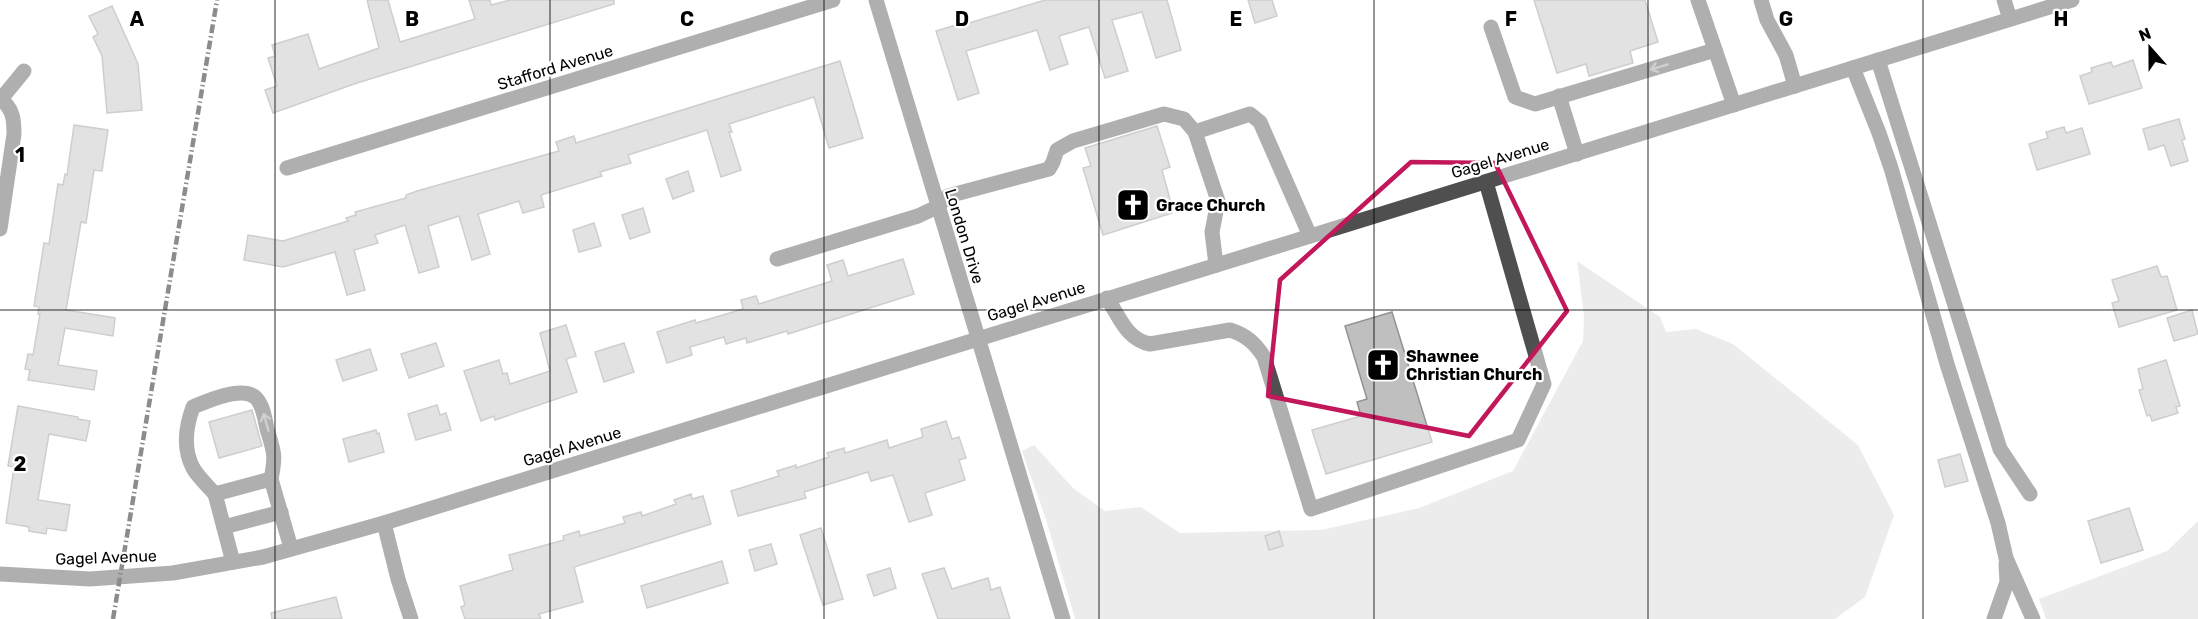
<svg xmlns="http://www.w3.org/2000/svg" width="2198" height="619" viewBox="0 0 2198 619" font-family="Rubik,sans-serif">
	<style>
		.green { fill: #d6d6d6 }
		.building { fill: #bfbfbf; stroke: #939393; stroke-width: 1.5 }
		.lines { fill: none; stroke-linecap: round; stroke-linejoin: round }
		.minor { stroke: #4f4f4f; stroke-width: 15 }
		.rail { stroke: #000; stroke-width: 4.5; stroke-dasharray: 9 3 1.5 3; stroke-linecap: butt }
		.oneway { stroke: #959595 }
		.marked { fill: none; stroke: #c2185b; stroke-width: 4.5; stroke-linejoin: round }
		.grid { fill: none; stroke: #000; stroke-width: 1.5; stroke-opacity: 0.55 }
		.labels { text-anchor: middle; stroke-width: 4.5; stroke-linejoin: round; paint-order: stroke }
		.street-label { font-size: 16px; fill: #000; stroke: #fff }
		.poi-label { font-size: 16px; font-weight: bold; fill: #000; stroke: #fff; text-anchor: start }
		.grid-label { font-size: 20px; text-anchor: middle; font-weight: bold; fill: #000; stroke: #fff; stroke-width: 4.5; stroke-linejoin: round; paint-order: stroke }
	</style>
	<rect width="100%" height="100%" fill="#fff"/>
	<g class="green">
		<path d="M1577 261 1660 317 1666 332 1696 329 1733 344 1858 445 1894 515 1865 597 1835 619H1075L1047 523 1022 451 1034 445 1073 488 1105 511 1141 507 1180 533 1321 530 1419 508 1513 471 1583 341 1584 316Z"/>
		<path d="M2198 521V619H2046L2039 599 2167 551Z"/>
	</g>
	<g class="building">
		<path d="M367 0H388L400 42 475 19 469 0H490L491 5 510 0H614V4L357 83 273 113 265 90 277 86 268 58 275 56 272 45 308 34 319 69 379 48Z"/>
		<path d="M1045 0H1167L1181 50 1156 58 1142 12 1112 20 1128 71 1105 78 1089 27 1059 36 1068 64 1050 70 1037 30 966 51 979 93 958 100 936 31 969 21V23Z"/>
		<path d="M1248 0H1272L1277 16 1255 23Z"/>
		<path d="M1534 0H1645L1658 42 1630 51 1633 63 1589 76 1586 64 1557 73Z"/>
		<path d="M112 6 138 64 142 110 107 113 102 56 93 37 98 34 89 16Z"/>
		<path d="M2133 60 2142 88 2089 104 2080 76 2092 72 2091 68 2111 62 2113 67Z"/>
		<path d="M840 61 863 138 829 148 814 97 729 124 732 132H729L741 170 721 177 707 130 628 155 631 163 600 172 602 176 541 195 544 207 523 213 519 201 478 214 490 254 472 260 459 216 428 226 439 267 419 273 405 225 375 235 378 243 354 250 365 290 347 295 335 252 283 267 244 260 248 235 283 241 348 221 346 218 356 215 355 212 406 198V195L417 191 559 151 556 142 574 136 576 143Z"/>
		<path d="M2179 119 2185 139 2182 140 2188 161 2171 166 2164 145 2149 150 2143 129Z"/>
		<path d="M74 125 108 130 102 171 94 170 86 223 81 222 66 310 115 318 113 336 65 328 58 365 97 371 94 390 28 380 30 370 25 369 28 354 33 355 40 314H38L39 307 34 306 44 243 49 244 58 184 63 185 65 174 67 175Z"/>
		<path d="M1157 126 1170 167 1162 170 1173 210H1171L1172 213 1103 235 1083 168 1091 166 1085 148Z"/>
		<path d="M2064 127 2066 133 2082 128 2090 154 2037 170 2029 144 2048 138 2046 132Z"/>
		<path d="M688 171 694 191 673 199 666 179Z"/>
		<path d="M643 208 650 232 630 239 622 215Z"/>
		<path d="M594 223 601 246 579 252 573 230Z"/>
		<path d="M903 259 914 294 788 334 787 331 747 343 746 338 726 344 724 337 690 347 692 355 667 363 657 332 695 320 696 323 743 309 741 300 756 296 759 304 832 281 827 265 843 260 848 276Z"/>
		<path d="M2157 266 2161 277 2167 276 2177 310 2119 327 2112 303 2119 301 2112 280Z"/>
		<path d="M2192 310 2198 334 2174 341 2167 318Z"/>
		<path d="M1392 312 1432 442 1326 474 1312 430 1361 416 1357 402 1367 399 1345 326Z"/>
		<path d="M566 325 576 356 566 359 577 392 495 420 494 416 481 421 464 371 499 360 503 374 507 373 510 384 550 371 540 333Z"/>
		<path d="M436 343 444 366 409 378 401 354Z"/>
		<path d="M624 343 634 372 604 382 595 352Z"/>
		<path d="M370 349 377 370 343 381 336 360Z"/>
		<path d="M2166 360 2180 406 2176 407 2178 413 2152 421 2150 415 2147 416 2139 390 2143 389 2138 369Z"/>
		<path d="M437 405 440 415 446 413 451 430 416 440 408 414Z"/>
		<path d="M18 406 78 417V419L90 421 86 441 49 434 38 500 70 505 66 531 47 528 46 534 29 531V527L6 523 14 467 8 466Z"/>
		<path d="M252 410 262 446 219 458 209 422Z"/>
		<path d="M946 421 952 439 959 437 966 458 959 460 965 480 925 493 932 515 909 522 893 475 871 481 868 472 804 492 806 498 738 516 731 491 779 476 777 471 796 465V468L829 457 827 453 844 448 845 453 887 440 889 448 923 437 921 429Z"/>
		<path d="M376 430 377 434 379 433 384 452 349 462 343 439Z"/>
		<path d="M1960 454 1968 481 1945 487 1938 460Z"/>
		<path d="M691 494 692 499 703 496 711 524 574 567 583 602 539 614 541 619H465L461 607 465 605 460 586 513 570 509 555 564 540 563 536 579 531 580 536 625 523 623 517 641 512 642 516 676 504 674 500Z"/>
		<path d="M2129 508 2143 550 2101 563 2088 521Z"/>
		<path d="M821 528 843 599 823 605 800 535Z"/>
		<path d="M1279 531 1283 546 1269 550 1265 536Z"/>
		<path d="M771 544 777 564 755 571 749 550Z"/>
		<path d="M722 561 728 583 647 608 641 586Z"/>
		<path d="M890 568 896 588 874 596 867 575Z"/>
		<path d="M944 568 952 589 988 578 991 590 1000 587 1010 619H938L922 574Z"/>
		<path d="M336 597 342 619H272L271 613Z"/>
	</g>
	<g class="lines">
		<g class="minor">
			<path d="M876 0 1063 619"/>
			<path d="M1698 0 1734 105"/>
			<path d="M1761 0 1767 20 1786 55 1795 86"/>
			<path d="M2004 0 2010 19"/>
			<path d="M1491 27 1515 97 1535 104 1715 50"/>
			<path d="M1878 60 2000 449 2030 494"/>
			<path d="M1853 68 1879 133 1891 168 1947 364 1998 523 2006 558 2033 619"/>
			<path d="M1559 96 1577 154"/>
			<path d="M0 99C13 108 14 119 14 134L0 229"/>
			<path d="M1 99 24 71"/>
			<path d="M1195 132 1250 114 1260 122 1310 236"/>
			<path d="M287 168 833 0"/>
			<path d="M777 259 918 216 937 207 948 196 1049 169 1053 162 1057 150 1073 141 1164 114 1184 119 1195 132 1218 201 1212 232 1216 265"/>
			<path d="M1107 298C1119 316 1127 340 1150 344L1230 330C1246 335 1255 343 1264 357L1311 509 1518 440 1544 384 1486 182"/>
			<path d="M215 494C208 486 198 477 193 468 183 449 186 426 193 407 207 401 243 385 256 398 263 405 265 419 267 429 274 452 276 455 271 479"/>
			<path d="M384 523 398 579 411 619"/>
			<path d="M224 527 281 512"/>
			<path d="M233 562 215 494 271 479 291 548"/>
			<path d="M0 574 90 579 173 573 263 557 384 523 2072 0"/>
			<path d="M1994 619 2007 582 2006 564"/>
		</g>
		<path class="rail" d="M113 619 217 0"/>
	</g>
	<defs><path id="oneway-shaft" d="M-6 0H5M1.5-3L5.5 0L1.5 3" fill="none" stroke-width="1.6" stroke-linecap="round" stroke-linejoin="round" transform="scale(1.5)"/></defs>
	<g class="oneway">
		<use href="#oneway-shaft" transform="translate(1659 67) rotate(164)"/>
		<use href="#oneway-shaft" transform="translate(266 422) rotate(-106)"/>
	</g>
	<path d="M0 0H2198V619H0ZM1411 162 1495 163 1567 311 1469 436 1268 396 1280 280Z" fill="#fff" fill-opacity=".55" fill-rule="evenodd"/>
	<path class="marked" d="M1411 162 1495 163 1567 311 1469 436 1268 396 1280 280Z"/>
	<path class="grid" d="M275 0V619M550 0V619M824 0V619M1099 0V619M1374 0V619M1648 0V619M1923 0V619M0 310H2198"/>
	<defs>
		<symbol id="church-square" viewBox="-11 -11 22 22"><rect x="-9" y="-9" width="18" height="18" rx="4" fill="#000" stroke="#fff"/><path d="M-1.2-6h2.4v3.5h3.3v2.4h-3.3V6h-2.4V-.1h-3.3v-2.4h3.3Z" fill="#fff"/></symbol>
	</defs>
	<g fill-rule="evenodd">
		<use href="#church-square" x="1114" y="186" width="38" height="38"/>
		<use href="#church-square" x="1364" y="346" width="38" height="38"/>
	</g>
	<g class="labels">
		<g class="street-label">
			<text transform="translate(555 67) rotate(-17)" y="6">Stafford Avenue</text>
			<text transform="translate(1500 158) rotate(-17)" y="6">Gagel Avenue</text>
			<text transform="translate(965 236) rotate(73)" y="6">London Drive</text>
			<text transform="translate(1036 301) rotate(-17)" y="6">Gagel Avenue</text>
			<text transform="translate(572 446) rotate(-17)" y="6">Gagel Avenue</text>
			<text transform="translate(106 557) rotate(-2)" y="6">Gagel Avenue</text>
		</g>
		<g class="poi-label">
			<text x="1156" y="211">Grace Church</text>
			<text x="1406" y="362">Shawnee<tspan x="1406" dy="18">Christian Church</tspan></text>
		</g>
	</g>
	<g class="grid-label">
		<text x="137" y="26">A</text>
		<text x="412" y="26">B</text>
		<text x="687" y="26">C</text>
		<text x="962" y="26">D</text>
		<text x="1236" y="26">E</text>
		<text x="1511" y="26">F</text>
		<text x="1786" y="26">G</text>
		<text x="2061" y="26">H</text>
		<text x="20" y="162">1</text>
		<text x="20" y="471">2</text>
	</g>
	<g transform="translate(2150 48) rotate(339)" stroke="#ffffff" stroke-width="4.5" paint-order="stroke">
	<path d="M0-4.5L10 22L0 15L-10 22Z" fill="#000000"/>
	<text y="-9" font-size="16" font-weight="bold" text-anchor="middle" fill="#000000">N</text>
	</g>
</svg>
